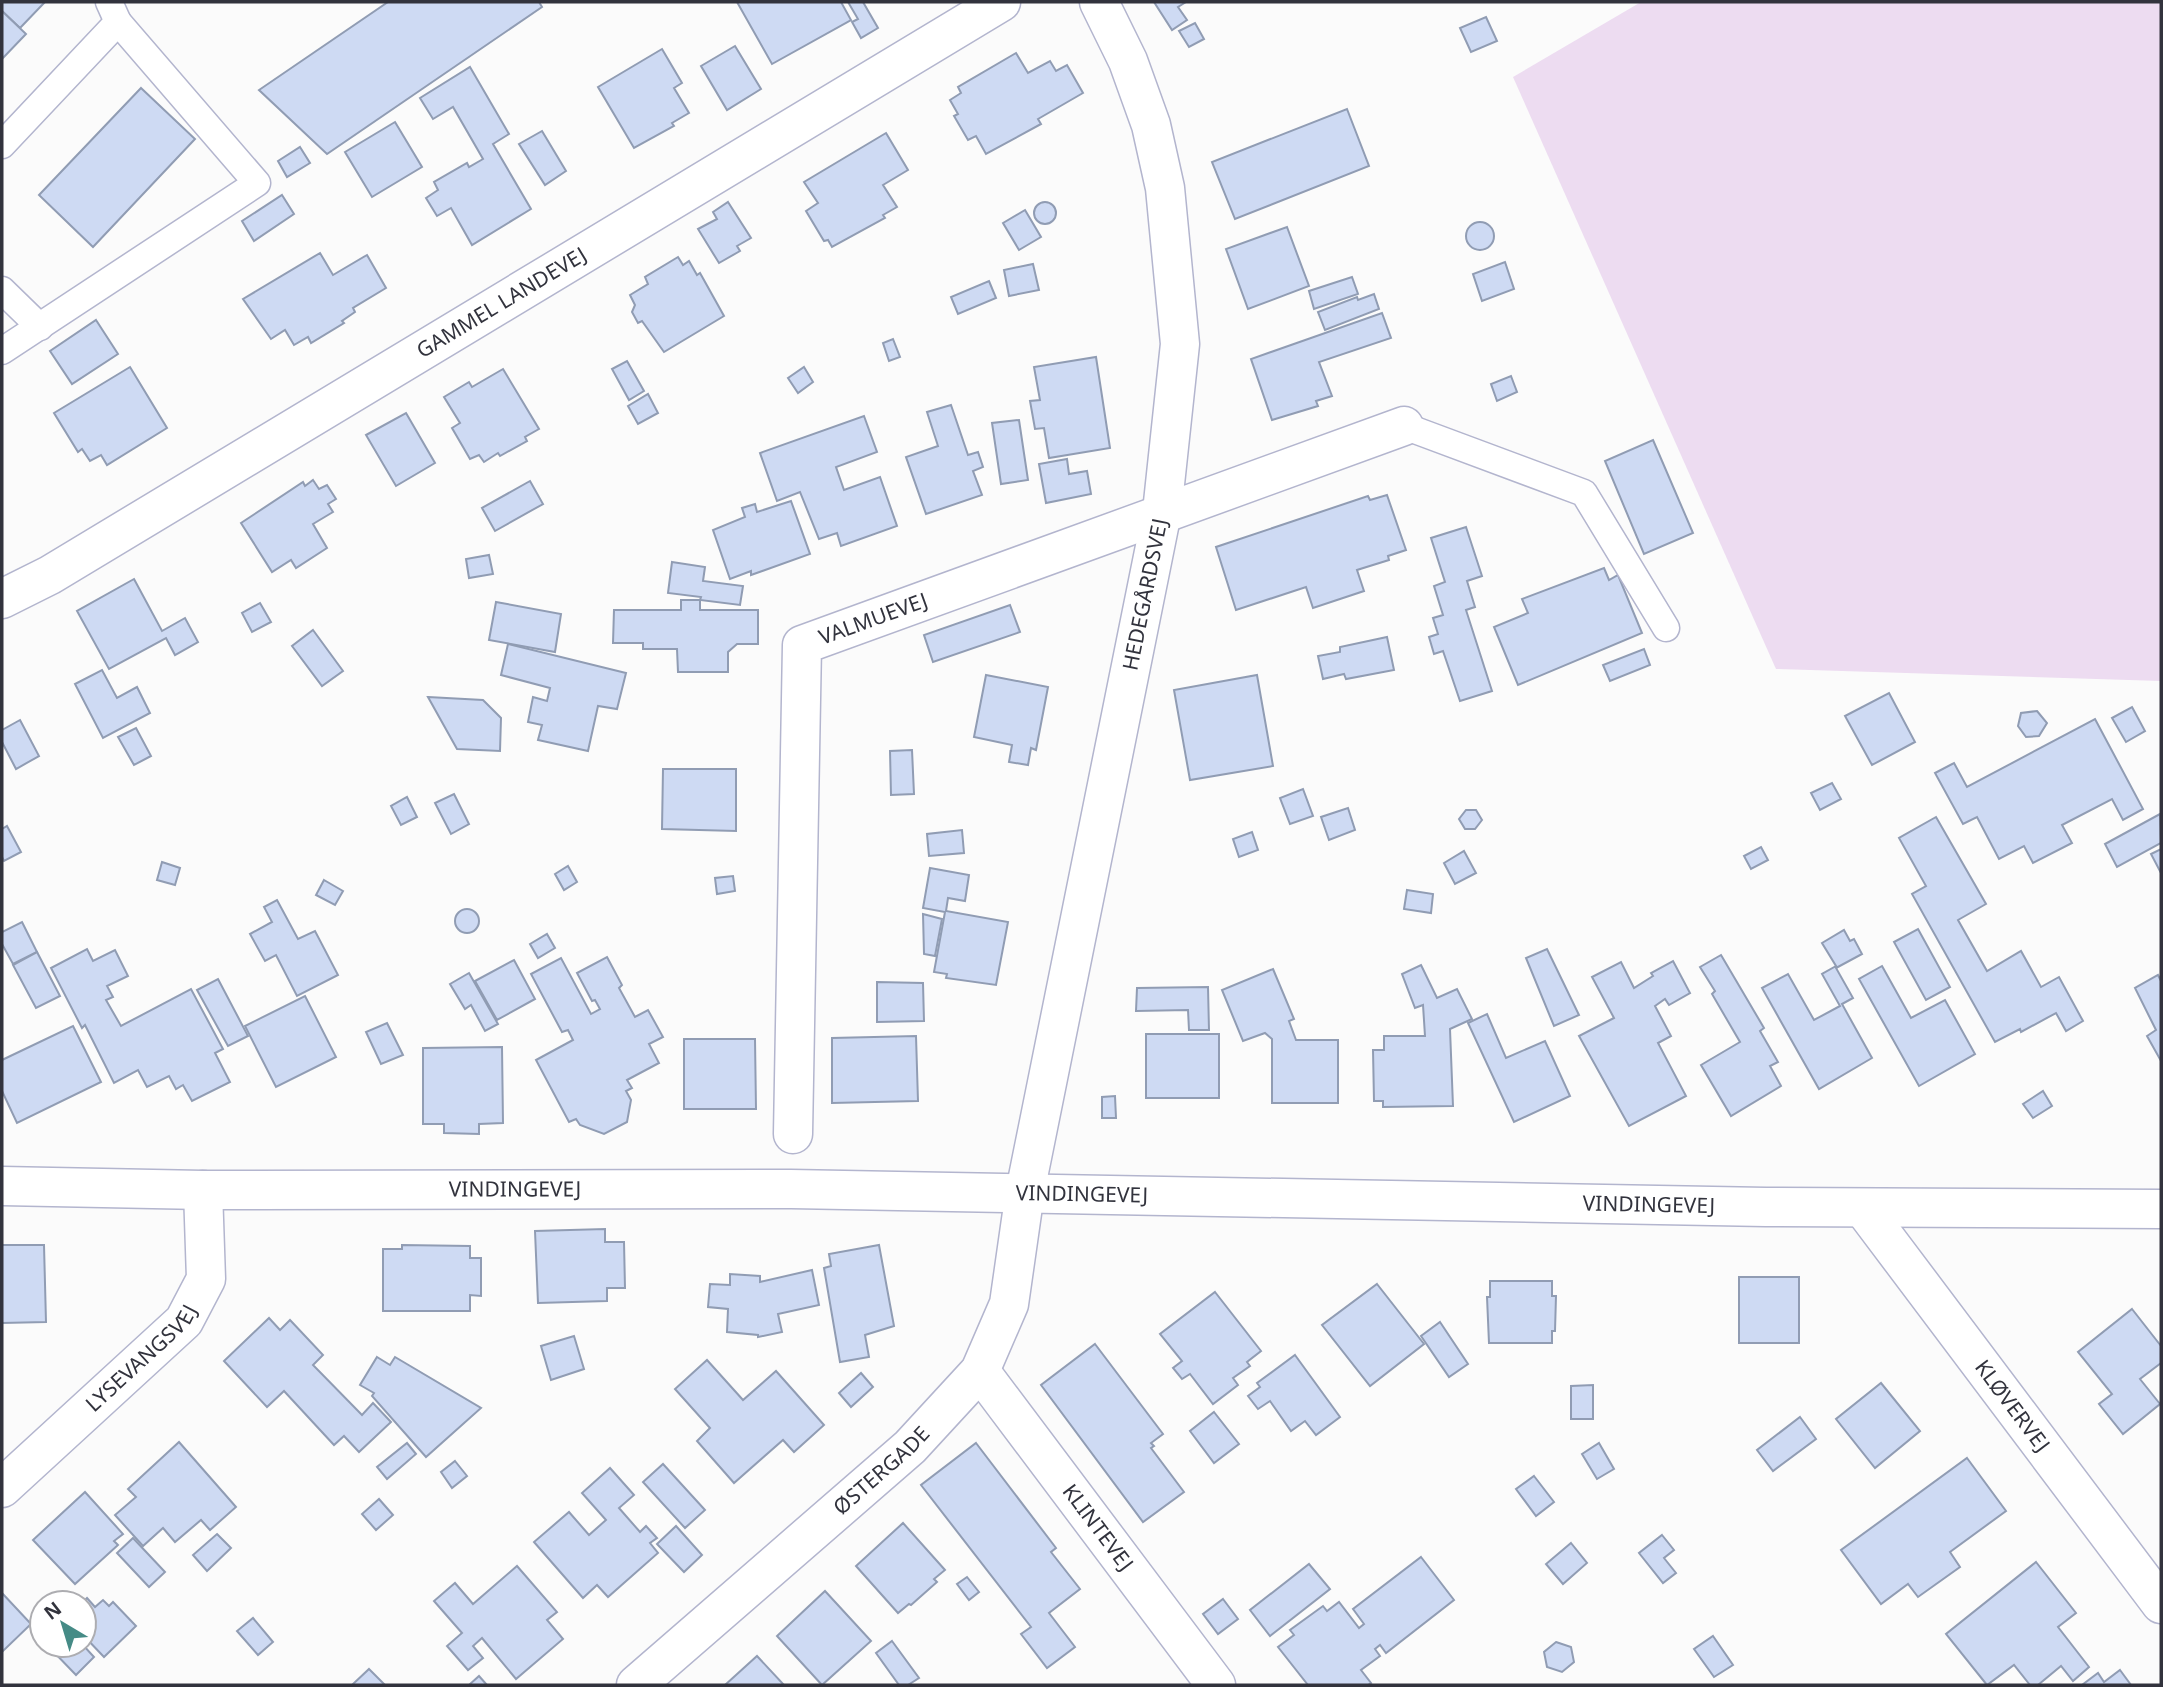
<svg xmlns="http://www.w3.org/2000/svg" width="2163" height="1687" viewBox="0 0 2163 1687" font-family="'Noto Sans',sans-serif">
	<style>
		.green { fill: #eddcf1 }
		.building { fill: #cedaf3; stroke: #909cb3; stroke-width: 2 }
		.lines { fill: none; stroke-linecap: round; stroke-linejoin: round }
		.service-casing { stroke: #b3b5ce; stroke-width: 29 }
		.minor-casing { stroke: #b3b5ce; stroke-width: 41 }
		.tertiary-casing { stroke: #b3b5ce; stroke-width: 41 }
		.service { stroke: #fff; stroke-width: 26 }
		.minor { stroke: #fff; stroke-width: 38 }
		.tertiary { stroke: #fff; stroke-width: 38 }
		.labels { text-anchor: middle; stroke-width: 7; stroke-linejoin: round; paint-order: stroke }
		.street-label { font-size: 21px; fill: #32333d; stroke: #fff }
	</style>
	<rect width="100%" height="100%" fill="#fbfbfb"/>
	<path class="green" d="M1641 2H2161V681L1776 669 1513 77Z"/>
	<g class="building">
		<path d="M2 2H45L20 28 2 11Z"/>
		<path d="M388 2H539L542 7 327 154 259 90Z"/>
		<path d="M737 2H841L851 20 772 64Z"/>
		<path d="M848 2H863L878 28 861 38 852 22 858 19Z"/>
		<path d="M1154 2H1186L1178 7 1187 20 1172 30Z"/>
		<path d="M2 11 26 34 2 59Z"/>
		<path d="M1486 17 1497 41 1471 52 1460 28Z"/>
		<path d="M1195 23 1204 39 1189 47 1179 31Z"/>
		<path d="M735 46 761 89 727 110 701 66Z"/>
		<path d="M662 49 682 83 674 88 689 113 672 123 674 126 634 148 598 87Z"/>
		<path d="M1016 53 1028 73 1050 61 1056 71 1067 65 1083 93 1038 119 1041 124 986 154 976 136 968 140 954 116 958 114 950 100 961 93 958 87Z"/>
		<path d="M470 67 509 134 493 144 531 209 472 245 451 208 437 216 426 198 438 190 434 182 467 163 469 167 483 159 453 107 433 119 420 98Z"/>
		<path d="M141 88 195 139 93 247 39 195Z"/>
		<path d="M1347 109 1369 166 1235 219 1212 162Z"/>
		<path d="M395 122 422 167 372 197 345 152Z"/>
		<path d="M542 131 566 171 545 185 519 144Z"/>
		<path d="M886 133 908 170 883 185 897 207 883 215 885 218 832 247 828 240 824 241 806 211 818 203 804 182Z"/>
		<path d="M300 147 310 163 287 177 278 161Z"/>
		<path d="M282 195 294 214 254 241 242 221Z"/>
		<path d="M728 202 751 238 737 246 740 251 719 263 698 229 717 219 713 212Z"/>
		<circle cx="1045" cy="213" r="11"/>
		<path d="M1025 210 1041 237 1019 250 1003 223Z"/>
		<circle cx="1480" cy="236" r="14"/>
		<path d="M1287 227 1309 286 1248 309 1226 249Z"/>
		<path d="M320 253 333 275 367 255 386 288 353 308 355 312 342 321 344 323 311 343 308 337 294 345 285 330 271 339 243 299Z"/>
		<path d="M678 257 683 265 689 261 697 275 700 273 724 316 664 352 642 321 638 323 632 312 635 305 630 295 648 284 645 277Z"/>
		<path d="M1505 262 1514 289 1482 301 1473 274Z"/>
		<path d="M1033 264 1039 290 1009 296 1004 270Z"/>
		<path d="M1352 277 1358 294 1314 309 1309 291Z"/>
		<path d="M989 281 996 298 958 314 951 297Z"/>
		<path d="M1374 294 1379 309 1325 330 1318 312 1357 297 1358 300Z"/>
		<path d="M1382 313 1391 338 1319 362 1332 396 1316 401 1318 406 1272 420 1251 359Z"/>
		<path d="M96 320 118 354 72 384 50 351Z"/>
		<path d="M893 339 900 357 889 361 883 343Z"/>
		<path d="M1096 357 1110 448 1049 458 1044 428 1035 429 1030 401 1040 400 1034 367Z"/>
		<path d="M627 361 644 391 629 400 612 369Z"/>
		<path d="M130 367 167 428 107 465 101 455 90 461 82 449 78 452 54 413Z"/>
		<path d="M804 367 813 382 798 393 788 378Z"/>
		<path d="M503 369 539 429 525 437 527 441 500 456 498 453 484 462 479 455 470 459 452 428 460 423 444 397 469 382 472 387Z"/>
		<path d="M1511 376 1517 392 1497 401 1491 384Z"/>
		<path d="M648 394 658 413 638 424 628 406Z"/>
		<path d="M951 405 968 455 978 452 983 467 973 471 982 495 926 514 906 457 938 446 927 412Z"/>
		<path d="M406 413 435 463 396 486 366 435Z"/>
		<path d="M864 416 877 452 836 467 844 490 880 477 897 526 841 546 837 533 819 539 800 492 777 501 760 453Z"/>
		<path d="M1019 420 1028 480 1001 484 992 423Z"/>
		<path d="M1653 440 1693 533 1644 554 1605 461Z"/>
		<path d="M1067 459 1069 474 1087 471 1091 494 1046 503 1039 464Z"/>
		<path d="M313 480 319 489 327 485 336 499 328 504 333 512 313 524 327 548 296 568 291 560 272 572 241 523 303 482 305 486Z"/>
		<path d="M530 481 543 504 495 531 482 508Z"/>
		<path d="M1387 495 1406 550 1388 556 1389 560 1357 570 1364 591 1313 608 1306 587 1236 610 1216 547 1368 496 1370 500Z"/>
		<path d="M791 501 810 554 751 575V571L730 579 713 530 745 517 742 508 755 504 757 512Z"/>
		<path d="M1466 527 1482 576 1467 581 1475 607 1466 610 1492 691 1460 701 1443 651 1434 654 1429 637 1438 634 1433 618 1443 615 1434 586 1445 582 1431 538Z"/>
		<path d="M489 555 493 574 469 578 466 559Z"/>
		<path d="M672 562 705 567 703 581 743 586 740 605 700 600 701 597 668 593Z"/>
		<path d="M1604 568 1609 580 1618 575 1642 633 1518 685 1494 627 1528 613 1522 599Z"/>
		<path d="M134 579 162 631 185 618 198 642 175 655 166 638 109 669 77 611Z"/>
		<path d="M681 600H700V610H758V644H737L728 652V672H678L677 649H643V643H613L614 610H681Z"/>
		<path d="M496 602 561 614 555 652 489 640Z"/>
		<path d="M260 603 271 622 252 632 242 613Z"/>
		<path d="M1010 605 1020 632 933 662 924 635Z"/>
		<path d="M313 630 343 671 322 686 292 646Z"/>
		<path d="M1387 637 1394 670 1346 679 1344 674 1323 679 1318 656 1340 652V647Z"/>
		<path d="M508 644 626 673 617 709 598 706 588 751 538 740 542 725 528 722 533 697 547 701 550 688 501 675Z"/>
		<path d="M1644 649 1650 665 1610 681 1603 665Z"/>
		<path d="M102 670 117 698 137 687 150 713 103 738 75 684Z"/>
		<path d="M986 675 1048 687 1036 750 1031 748 1028 765 1009 762 1012 745 974 737Z"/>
		<path d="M1257 675 1273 766 1190 780 1174 690Z"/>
		<path d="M1889 693 1915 742 1872 765 1845 716Z"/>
		<path d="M428 697 483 700 501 718 500 751 457 749Z"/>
		<path d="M2132 707 2145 731 2126 742 2112 718Z"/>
		<path d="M2037 711 2047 723 2039 736 2026 737 2018 726 2021 713Z"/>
		<path d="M2095 719 2143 809 2123 820 2112 799 2062 825 2072 843 2033 863 2024 846 1999 859 1977 817 1963 824 1935 773 1954 763 1967 787Z"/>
		<path d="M20 720 39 756 16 769 2 742V730Z"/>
		<path d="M136 728 151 756 134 765 118 737Z"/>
		<path d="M912 750 914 794 891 795 890 751Z"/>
		<path d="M663 769H736V831L662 829Z"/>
		<path d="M1832 783 1841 799 1820 810 1811 793Z"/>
		<path d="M1303 789 1313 816 1290 824 1280 798Z"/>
		<path d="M454 794 469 824 451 834 435 803Z"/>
		<path d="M407 797 417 817 401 825 391 806Z"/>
		<path d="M1348 808 1355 830 1329 840 1321 817Z"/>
		<path d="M1466 810H1476L1482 820 1475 829H1465L1459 819Z"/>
		<path d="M2160 814 2161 843 2117 867 2105 844Z"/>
		<path d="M1936 817 1986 904 1958 920 1987 971 2021 951 2041 987 2059 977 2083 1021 2066 1031 2056 1013 2021 1032 2020 1029 1995 1042 1912 894 1926 886 1899 838Z"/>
		<path d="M7 826 21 852 4 861 2 857V829Z"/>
		<path d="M962 830 964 853 929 856 927 834Z"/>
		<path d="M1252 832 1258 850 1239 857 1233 839Z"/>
		<path d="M1761 847 1768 860 1751 869 1744 856Z"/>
		<path d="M2161 849V873L2151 854Z"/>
		<path d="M1464 851 1476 873 1455 884 1444 863Z"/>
		<path d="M162 862 180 868 175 885 157 880Z"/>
		<path d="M568 866 577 882 564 890 555 874Z"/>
		<path d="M930 868 969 875 965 901 948 898 946 911 1008 922 996 985 946 978 947 974 934 972 945 912 923 908Z"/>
		<path d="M733 876 735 891 717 894 715 878Z"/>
		<path d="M324 880 343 891 335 905 316 895Z"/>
		<path d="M1407 890 1433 894 1431 913 1404 909Z"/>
		<path d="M277 900 298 939 315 931 338 975 297 996 276 955 265 961 250 934 272 922 264 907Z"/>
		<circle cx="467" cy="921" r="12"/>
		<path d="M923 914 942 919 935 956 924 954Z"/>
		<path d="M22 922 37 952 13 964 2 944V932Z"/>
		<path d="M1918 929 1950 987 1926 1000 1894 942Z"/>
		<path d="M1844 930 1850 941 1854 939 1862 954 1836 968 1853 998 1842 1004 1872 1058 1819 1089 1762 988 1788 974 1814 1020 1840 1006 1822 974 1836 966 1822 943Z"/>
		<path d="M547 934 555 948 538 958 530 944Z"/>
		<path d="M87 949 93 961 115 950 128 976 107 986 113 997 106 1000 121 1026 191 989 223 1049 215 1053 230 1082 192 1101 183 1085 176 1089 169 1076 147 1087 138 1070 114 1083 85 1025 82 1028 51 968Z"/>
		<path d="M1547 949 1579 1015 1554 1026 1526 958Z"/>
		<path d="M37 952 60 996 36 1008 13 965Z"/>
		<path d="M1721 955 1764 1028 1760 1031 1778 1062 1770 1066 1781 1086 1731 1116 1701 1065 1740 1042 1712 994 1715 991 1700 967Z"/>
		<path d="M607 957 622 985 619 988 635 1017 648 1010 663 1037 649 1044 659 1063 627 1080 632 1088 626 1091 631 1100 627 1122 604 1134 580 1125 576 1119 569 1122 536 1060 573 1040 568 1030 562 1032 531 974 561 958 591 1014 600 1009 595 1000 592 1001 577 973Z"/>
		<path d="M514 960 535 999 497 1020 475 981Z"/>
		<path d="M1673 961 1690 993 1669 1005 1665 999 1655 1006 1671 1036 1658 1043 1686 1096 1629 1126 1579 1036 1614 1018 1592 977 1621 962 1634 988 1653 976 1651 973Z"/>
		<path d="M1421 965 1437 998 1457 989 1472 1019 1450 1029 1453 1106 1383 1107V1101H1374L1373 1050H1384V1036H1425L1423 1005 1415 1008 1402 974Z"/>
		<path d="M1882 966 1911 1018 1945 1000 1975 1054 1919 1086 1859 979Z"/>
		<path d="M1273 969 1294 1019 1289 1021 1296 1040H1338V1103H1272V1039L1265 1033 1243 1041 1222 990Z"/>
		<path d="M469 973 498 1024 485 1031 471 1005 465 1009 450 984Z"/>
		<path d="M2158 975 2161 981V1061L2147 1036 2156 1030 2135 988Z"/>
		<path d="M218 979 248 1036 228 1046 197 990Z"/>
		<path d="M877 982 923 983 924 1021 877 1022Z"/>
		<path d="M1208 987 1209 1030H1189L1188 1010 1136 1011 1137 988Z"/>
		<path d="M305 996 336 1057 276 1087 245 1026Z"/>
		<path d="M1487 1014 1506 1058 1545 1041 1570 1096 1514 1122 1468 1023Z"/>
		<path d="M387 1023 403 1055 381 1064 366 1032Z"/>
		<path d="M73 1026 101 1082 17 1123 2 1091V1060Z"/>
		<rect x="1146" y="1034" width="73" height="64"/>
		<path d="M916 1036 918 1101 832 1103V1038Z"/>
		<path d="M684 1039H755L756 1109H684Z"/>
		<path d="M502 1047 503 1123 479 1124V1134L444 1133V1124H423V1048Z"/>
		<path d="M2043 1091 2052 1106 2033 1118 2023 1104Z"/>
		<path d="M1115 1096 1116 1118H1102V1097Z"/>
		<path d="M605 1229V1242H624L625 1288H607V1301L538 1303 535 1231Z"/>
		<path d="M2 1245H44L46 1322 2 1323Z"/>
		<path d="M402 1245 470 1246V1258H481V1296L470 1295V1311H383V1249H402Z"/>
		<path d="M879 1245 894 1326 865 1335 869 1357 840 1362 824 1268 831 1266 829 1254Z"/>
		<path d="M812 1270 819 1305 778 1314 782 1332 758 1337V1335L727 1332 728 1309 708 1307 710 1284 730 1285V1274L760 1276V1282Z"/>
		<rect x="1739" y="1277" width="60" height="66"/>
		<path d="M1490 1281H1552V1296H1556L1555 1331H1552V1343H1489L1487 1297H1490Z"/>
		<path d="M1377 1284 1424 1344 1370 1386 1322 1325Z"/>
		<path d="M1215 1292 1261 1351 1247 1362 1250 1366 1233 1378 1238 1385 1213 1404 1190 1374 1182 1379 1173 1368 1182 1361 1160 1334Z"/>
		<path d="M2132 1309 2161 1346V1363L2140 1379 2160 1404 2123 1434 2099 1404 2112 1394 2078 1352Z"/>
		<path d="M269 1318 280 1330 290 1320 323 1355 313 1365 362 1415 373 1403 391 1422 359 1452 344 1436 334 1445 284 1391 267 1407 224 1361Z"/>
		<path d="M1440 1322 1468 1364 1449 1377 1421 1336Z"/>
		<path d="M574 1336 584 1369 551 1380 541 1346Z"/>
		<path d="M1095 1344 1163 1434 1151 1443 1154 1446 1151 1448 1184 1492 1143 1522 1041 1385Z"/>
		<path d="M1295 1355 1340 1417 1316 1435 1305 1421 1291 1431 1270 1401 1258 1409 1248 1396 1260 1387 1257 1383Z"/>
		<path d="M377 1357 390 1365 395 1357 481 1408 426 1457 372 1396 374 1393 360 1385Z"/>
		<path d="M707 1360 743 1400 776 1371 824 1425 794 1452 783 1440 734 1483 697 1441 710 1428 675 1389Z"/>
		<path d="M861 1373 873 1387 851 1407 839 1393Z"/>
		<path d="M1881 1383 1920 1431 1875 1468 1836 1419Z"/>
		<path d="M1593 1385V1419H1571V1386Z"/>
		<path d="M1214 1412 1239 1444 1214 1463 1190 1431Z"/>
		<path d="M1800 1417 1816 1439 1773 1471 1757 1450Z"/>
		<path d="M179 1442 236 1507 210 1530 201 1520 175 1542 163 1528 143 1546 115 1515 136 1497 128 1489Z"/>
		<path d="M407 1443 416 1454 387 1479 377 1467Z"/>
		<path d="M976 1443 1056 1548 1051 1552 1080 1589 1049 1613 1075 1647 1047 1668 1021 1634 1031 1627 921 1485Z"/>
		<path d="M1599 1443 1614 1469 1597 1479 1582 1454Z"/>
		<path d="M1967 1458 2006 1511 1950 1552 1960 1567 1918 1597 1908 1584 1881 1604 1841 1550Z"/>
		<path d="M455 1461 467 1476 452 1488 441 1472Z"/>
		<path d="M663 1464 705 1510 685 1528 643 1482Z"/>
		<path d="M610 1468 634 1495 619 1508 640 1532 646 1526 657 1538 650 1543 658 1553 608 1597 597 1585 583 1598 534 1542 569 1512 589 1535 606 1520 582 1493Z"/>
		<path d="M1534 1476 1554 1502 1536 1516 1516 1489Z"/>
		<path d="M85 1492 123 1534 114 1541 118 1545 75 1584 33 1540Z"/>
		<path d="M379 1499 393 1515 376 1530 362 1514Z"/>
		<path d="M903 1523 945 1570 934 1579 937 1582 911 1605 909 1604 898 1613 856 1566Z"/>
		<path d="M676 1526 702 1555 684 1572 657 1544Z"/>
		<path d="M217 1534 231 1548 207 1571 193 1555Z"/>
		<path d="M1662 1535 1674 1550 1664 1558 1676 1573 1663 1583 1639 1553Z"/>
		<path d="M133 1538 165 1572 149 1587 117 1553Z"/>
		<path d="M1571 1543 1587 1563 1563 1584 1546 1564Z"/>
		<path d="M1421 1557 1454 1600 1386 1653 1380 1645 1375 1649 1380 1656 1361 1670 1371 1683 1368 1685H1308L1278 1647 1294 1635 1290 1630 1323 1606 1327 1611 1339 1602 1359 1628 1364 1624 1353 1609Z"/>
		<path d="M2036 1562 2076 1613 2058 1627 2089 1667 2073 1681 2061 1666 2038 1685H2030L2014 1665 1987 1685 1946 1634Z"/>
		<path d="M1309 1564 1330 1589 1270 1636 1250 1610Z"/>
		<path d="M517 1566 557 1612 547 1620 563 1639 516 1679 482 1638 473 1646 483 1658 468 1670 447 1646 462 1633 434 1601 455 1583 473 1604Z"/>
		<path d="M967 1577 979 1592 969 1600 957 1584Z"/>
		<path d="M825 1591 871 1641 822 1685 777 1636Z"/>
		<path d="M2 1593 31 1624 2 1652Z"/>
		<path d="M87 1598 95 1607 103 1600 109 1606 113 1602 136 1626 104 1657 84 1636V1603H82Z"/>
		<path d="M1223 1599 1238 1619 1218 1634 1203 1614Z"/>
		<path d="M253 1618 273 1642 258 1655 237 1631Z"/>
		<path d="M42 1620V1640L32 1630Z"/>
		<path d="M1713 1636 1733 1665 1714 1677 1694 1649Z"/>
		<path d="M892 1641 919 1678 908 1685H899L876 1653Z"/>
		<path d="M1556 1642 1571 1647 1574 1662 1562 1672 1547 1667 1544 1652Z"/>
		<path d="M47 1645H83L94 1657 76 1675Z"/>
		<path d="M757 1656 784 1685H725Z"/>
		<path d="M369 1669 385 1685H352Z"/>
		<path d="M2120 1670 2131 1685H2082L2098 1673 2104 1682Z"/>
		<path d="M479 1676 487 1685H469Z"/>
	</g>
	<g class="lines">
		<defs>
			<g id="service">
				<path d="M2 145 118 22 109 2"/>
				<path d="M2 290 40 327"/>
				<path d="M2 351 257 183 118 22"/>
				<path d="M1404 426 1584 493 1666 628"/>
			</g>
			<g id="minor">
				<path id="s1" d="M2 599 50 575 1001 2"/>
				<path id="s2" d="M793 1134 802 645 1404 426"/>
				<path id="s3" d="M1863 1208 2161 1604"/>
				<path id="s4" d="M980 1371 1216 1685"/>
				<path id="s5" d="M2 1488 184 1321 206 1279 203 1190"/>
				<path id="s6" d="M636 1685 910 1447 980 1371 1009 1304 1025 1192 1162 512 1180 344 1165 188 1151 125 1128 61 1099 2"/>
			</g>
			<g id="tertiary">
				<path id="s7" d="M2 1186 203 1190 791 1189 1766 1207 2161 1209"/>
			</g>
		</defs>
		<use href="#service" class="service-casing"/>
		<use href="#minor" class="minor-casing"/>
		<use href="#tertiary" class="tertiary-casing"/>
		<use href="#service" class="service"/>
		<use href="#minor" class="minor"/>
		<use href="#tertiary" class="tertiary"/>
	</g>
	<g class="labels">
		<g class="street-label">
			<text dy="7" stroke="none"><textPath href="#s1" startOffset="581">GAMMEL LANDEVEJ</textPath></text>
			<text dy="7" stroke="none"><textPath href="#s6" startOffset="1262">HEDEGÅRDSVEJ</textPath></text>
			<text dy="7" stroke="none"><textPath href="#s2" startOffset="565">VALMUEVEJ</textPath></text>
			<text dy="7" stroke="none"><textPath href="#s7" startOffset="513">VINDINGEVEJ</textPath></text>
			<text dy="7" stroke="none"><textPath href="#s7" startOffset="1080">VINDINGEVEJ</textPath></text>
			<text dy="7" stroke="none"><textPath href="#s7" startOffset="1647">VINDINGEVEJ</textPath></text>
			<text dy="7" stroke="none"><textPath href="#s5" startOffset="191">LYSEVANGSVEJ</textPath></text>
			<text dy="7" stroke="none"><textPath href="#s3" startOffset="248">KLØVERVEJ</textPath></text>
			<text dy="7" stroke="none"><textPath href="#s6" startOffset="326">ØSTERGADE</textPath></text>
			<text dy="7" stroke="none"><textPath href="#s4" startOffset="196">KLINTEVEJ</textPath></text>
		</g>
	</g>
	<rect width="2163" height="1687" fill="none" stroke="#32333d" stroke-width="7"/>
	<g transform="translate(63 1624) rotate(322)"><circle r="33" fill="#ffffff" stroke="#adadb1" stroke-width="2"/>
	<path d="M0-5L12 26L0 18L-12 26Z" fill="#458b86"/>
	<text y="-10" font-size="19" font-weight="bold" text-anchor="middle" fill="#32333d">N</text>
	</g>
</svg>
